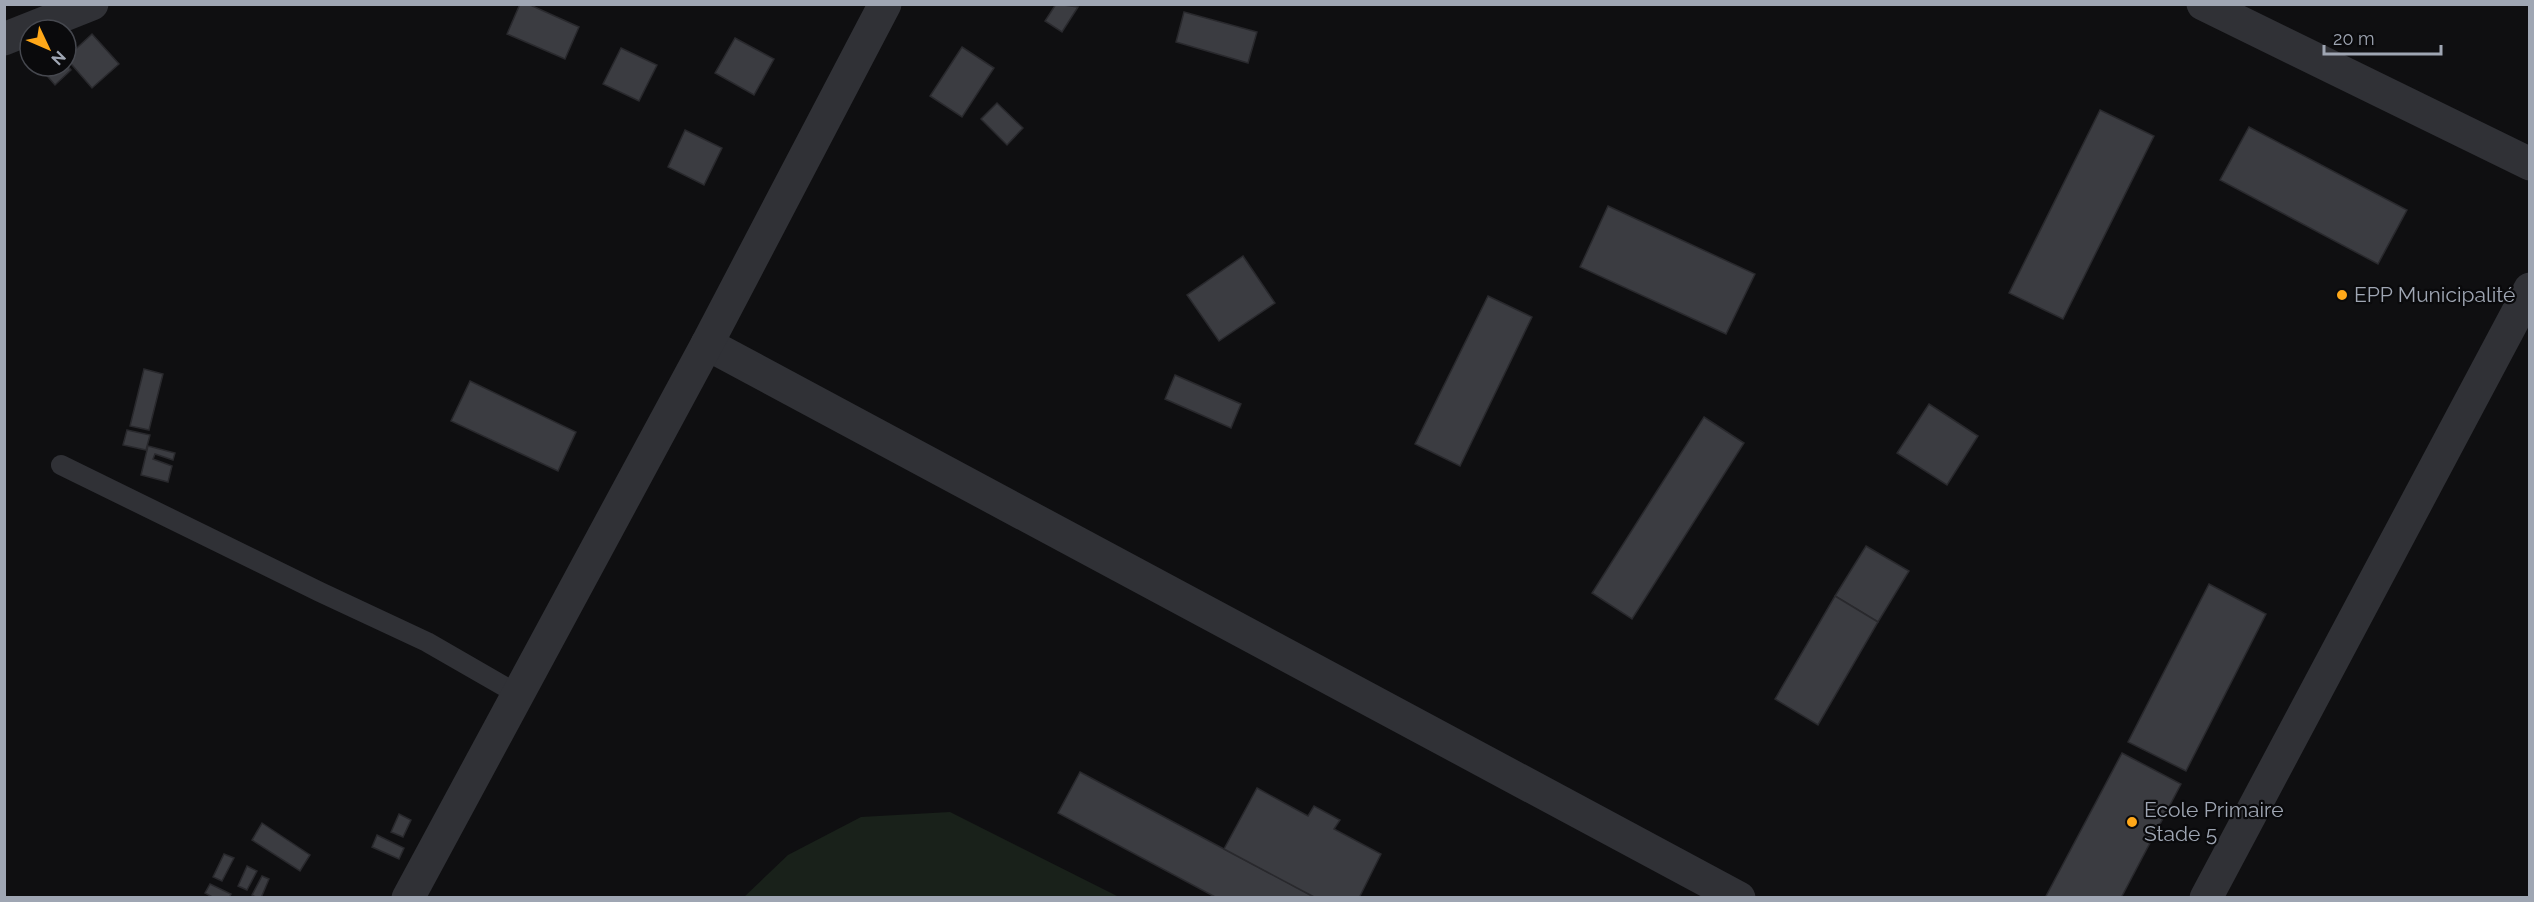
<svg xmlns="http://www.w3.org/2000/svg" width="2534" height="902" viewBox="0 0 2534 902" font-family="Raleway,sans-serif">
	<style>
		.green { fill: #19211a }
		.building { fill: #3b3c41; stroke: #29292d; stroke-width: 1.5 }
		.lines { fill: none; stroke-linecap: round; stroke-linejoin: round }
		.service { stroke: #303136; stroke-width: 20 }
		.minor { stroke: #303136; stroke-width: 33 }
		.poi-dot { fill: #ffa819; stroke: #0a0a0c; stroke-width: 2 }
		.labels { text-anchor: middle; stroke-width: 4.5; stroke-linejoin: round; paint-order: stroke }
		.poi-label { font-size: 21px; fill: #9fa6b3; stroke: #0a0a0c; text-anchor: start }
	</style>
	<rect width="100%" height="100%" fill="#0f0f11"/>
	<path class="green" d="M950 812 1119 897H744L788 855 861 817Z"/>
	<g class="building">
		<path d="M520 4H528L579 27 565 59 507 34Z"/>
		<path d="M1056 4 1078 7 1062 32 1045 21Z"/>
		<path d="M1184 12 1257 32 1248 63 1176 42Z"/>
		<path d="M92 34 119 64 92 88 66 58Z"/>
		<path d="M735 38 774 59 754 95 715 73Z"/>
		<path d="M962 47 994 68 962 117 930 96Z"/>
		<path d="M621 48 657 65 639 101 603 84Z"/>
		<path d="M66 64 71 70 55 85 42 70 46 66Z"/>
		<path d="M997 103 1023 128 1007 145 981 119Z"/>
		<path d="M2100 110 2154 136 2063 319 2009 293Z"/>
		<path d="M2249 127 2407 210 2378 264 2220 180Z"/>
		<path d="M685 130 722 148 704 185 668 167Z"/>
		<path d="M1608 206 1755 274 1726 334 1580 267Z"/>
		<path d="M1243 256 1275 303 1219 341 1187 295Z"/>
		<path d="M1488 296 1532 317 1460 466 1415 444Z"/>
		<path d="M144 369 163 374 149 430 130 426Z"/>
		<path d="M1175 375 1241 404 1231 428 1165 399Z"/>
		<path d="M470 381 576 432 558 471 451 421Z"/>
		<path d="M1929 404 1978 436 1947 485 1897 453Z"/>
		<path d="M1704 417 1744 443 1632 619 1592 593Z"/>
		<path d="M127 430 150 435 146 450 123 445Z"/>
		<path d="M148 446 175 453 173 460 155 454 153 459 172 466 168 482 141 475Z"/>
		<path d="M1866 546 1909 571 1878 622 1835 596Z"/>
		<path d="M2209 584 2266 614 2186 771 2128 742Z"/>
		<path d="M1835 596 1878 622 1818 725 1775 699Z"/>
		<path d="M2122 753 2181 784 2121 898H2045Z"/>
		<path d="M1080 772 1224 849 1316 898H1217L1058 813Z"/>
		<path d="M1257 788 1308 816 1314 806 1340 820 1334 829 1381 854 1359 898H1316L1224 849Z"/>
		<path d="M399 814 411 820 403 837 391 832Z"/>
		<path d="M262 823 310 855 300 871 252 840Z"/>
		<path d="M377 835 404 848 399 859 372 847Z"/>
		<path d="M224 854 234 858 222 881 213 877Z"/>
		<path d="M247 866 257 871 247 890 238 886Z"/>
		<path d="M262 876 269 879 261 898H257L252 895Z"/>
		<path d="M210 884 231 894 229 898H214L205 893Z"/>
	</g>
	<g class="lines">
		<path class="service" d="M61 465 320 592 427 642 519 695"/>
		<g class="minor">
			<path d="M2203 4 2530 164"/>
			<path d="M4 39 92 4"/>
			<path d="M707 344 1739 898"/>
			<path d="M408 898 707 344 885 4"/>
			<path d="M2206 898 2530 289"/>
		</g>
	</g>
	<g class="poi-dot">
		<circle cx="2342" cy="295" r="6"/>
		<circle cx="2132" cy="822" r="6"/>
	</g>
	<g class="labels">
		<g class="poi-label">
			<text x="2354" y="302">EPP Municipalité</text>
			<text x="2144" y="817">Ecole Primaire<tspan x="2144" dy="24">Stade 5</tspan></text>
		</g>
	</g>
	<rect width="2534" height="902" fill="none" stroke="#9fa6b3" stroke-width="12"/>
	<g transform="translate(48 48) rotate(134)"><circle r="28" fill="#0a0a0c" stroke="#46484f" stroke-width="1.5"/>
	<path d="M0-4.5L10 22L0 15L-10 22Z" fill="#ffa819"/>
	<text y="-9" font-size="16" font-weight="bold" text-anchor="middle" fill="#9fa6b3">N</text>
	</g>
	<path d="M2324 45v9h117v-9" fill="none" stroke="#9fa6b3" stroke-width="3"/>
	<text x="2333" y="45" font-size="18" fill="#9fa6b3" stroke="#0a0a0c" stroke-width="4.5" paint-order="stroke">20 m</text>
</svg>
